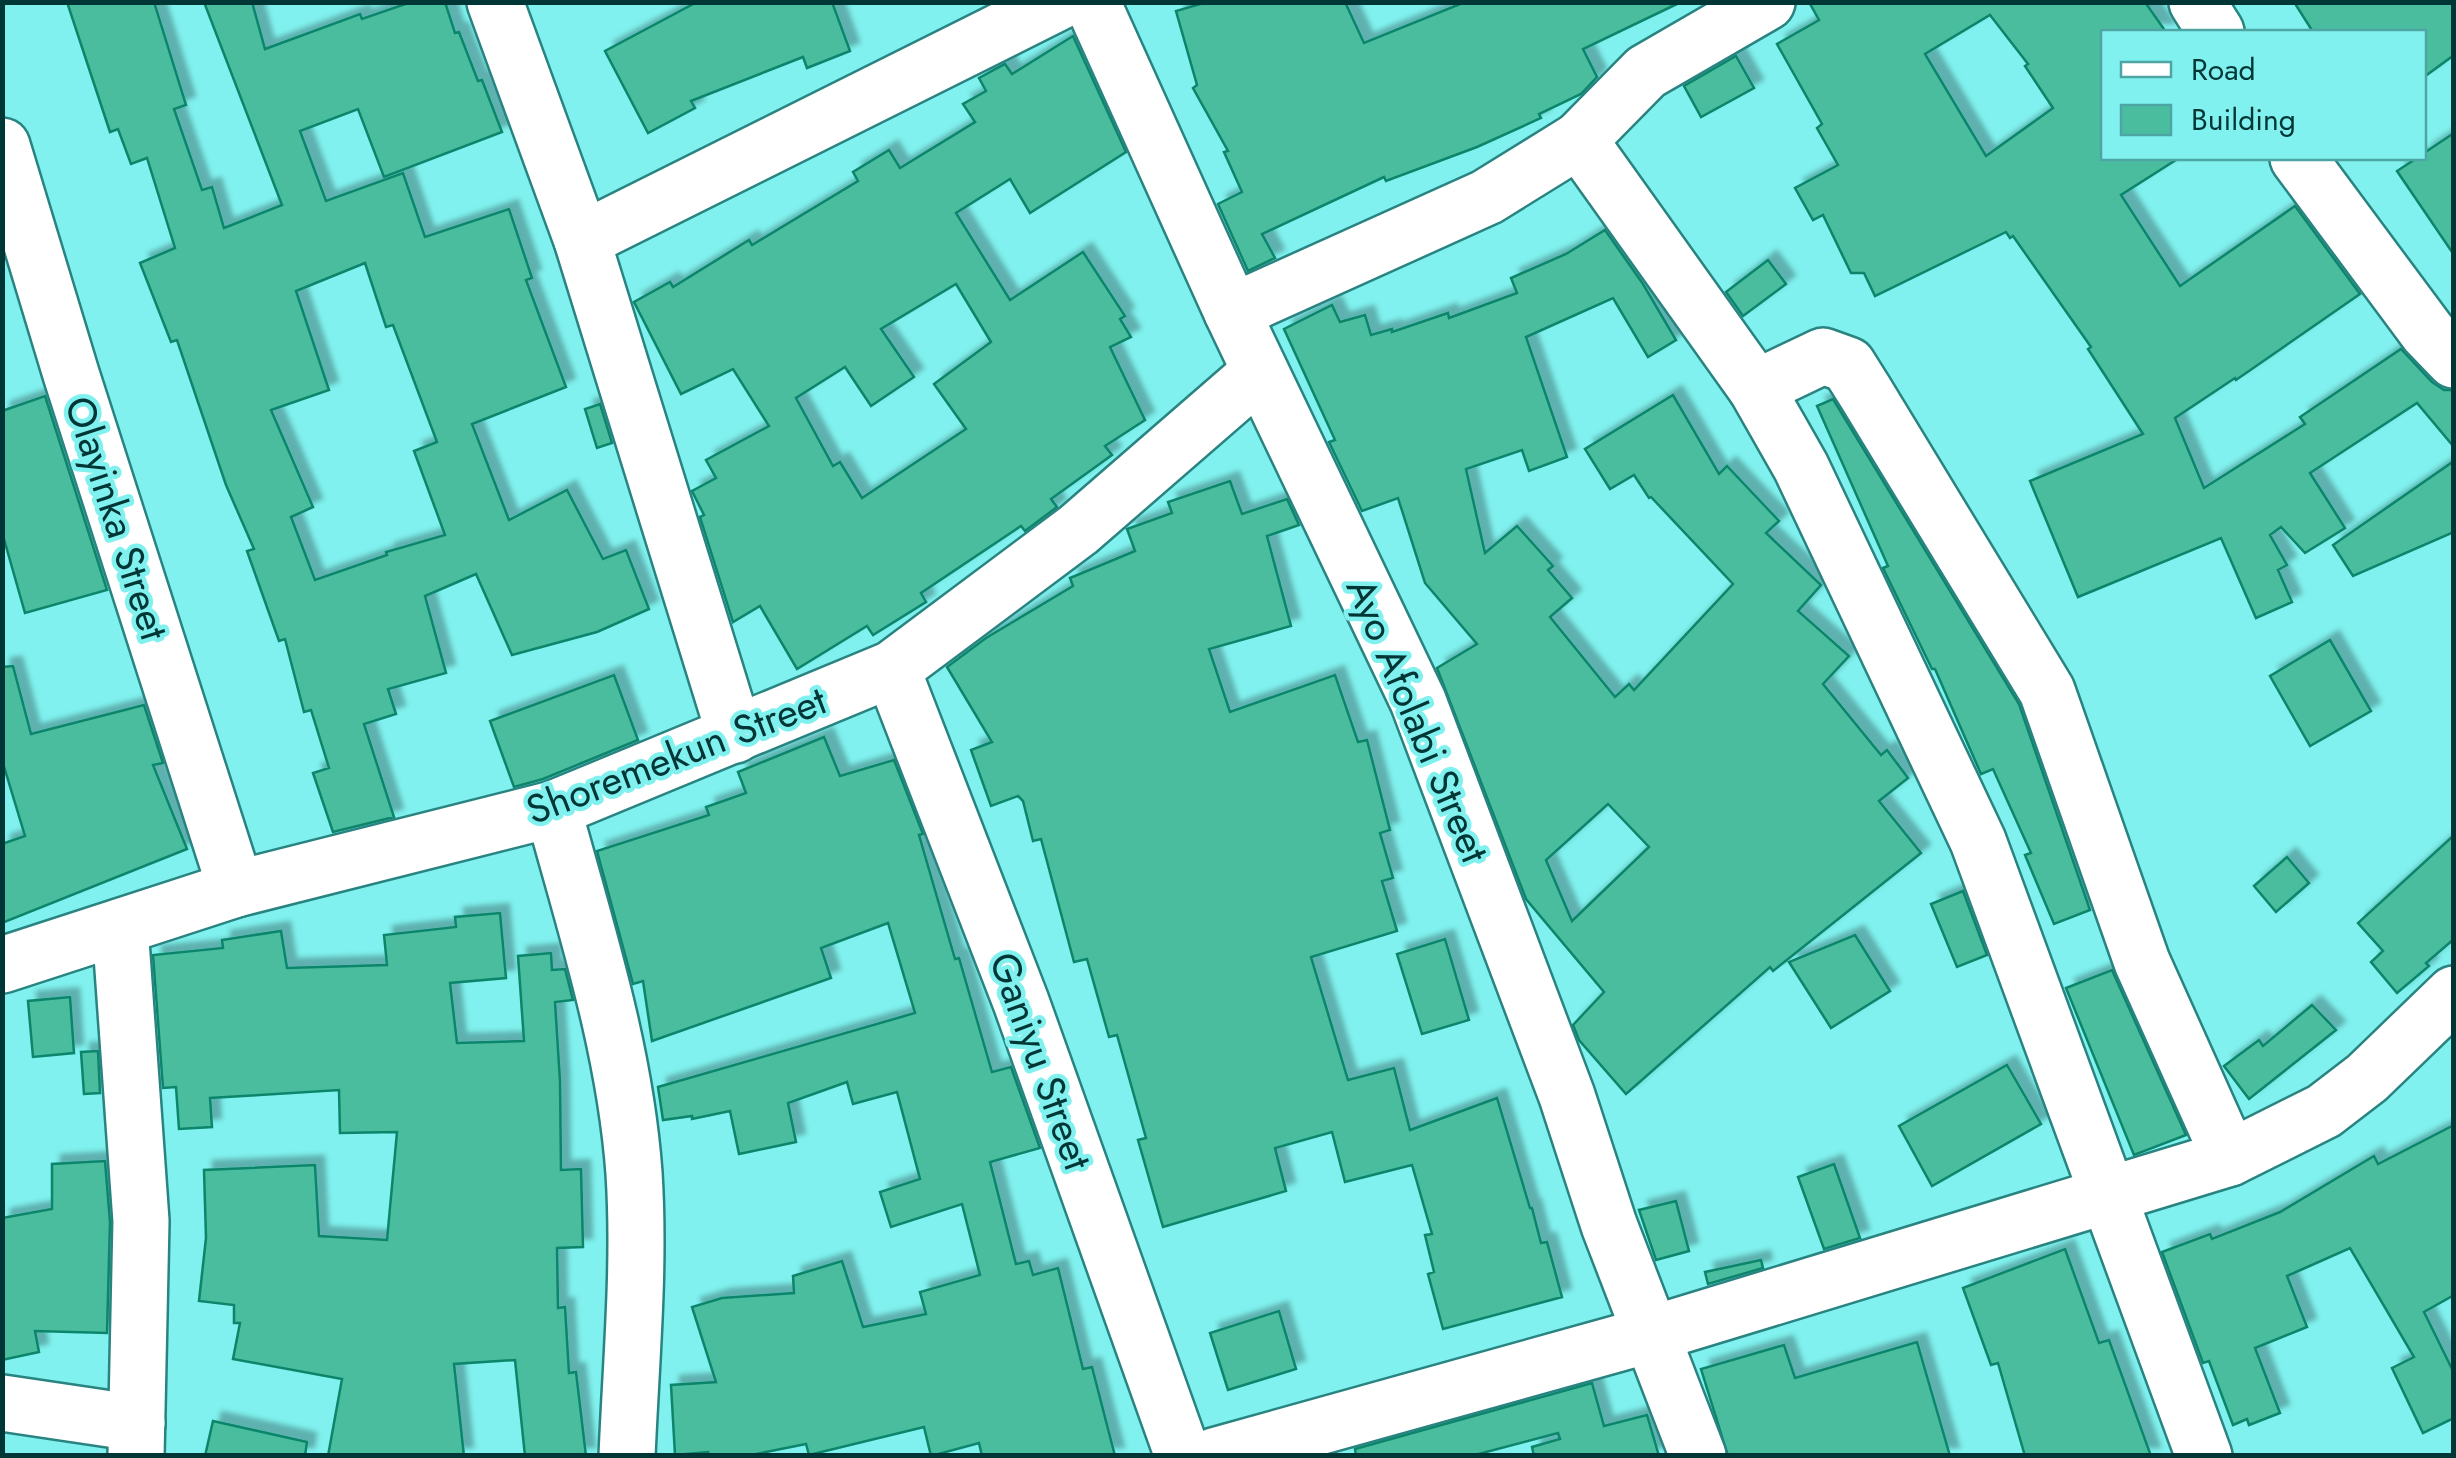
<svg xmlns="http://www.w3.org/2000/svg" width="2456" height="1458" viewBox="0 0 2456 1458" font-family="Jost,sans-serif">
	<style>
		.building { fill: #4bbd9f; stroke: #0a856b; stroke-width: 2.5; fill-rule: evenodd; filter: url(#shadow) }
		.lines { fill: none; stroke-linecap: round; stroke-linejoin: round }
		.minor-casing { stroke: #298481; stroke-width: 60 }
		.minor { stroke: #fff; stroke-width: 55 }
		.labels { text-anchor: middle; stroke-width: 9; stroke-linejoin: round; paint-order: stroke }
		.street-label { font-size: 40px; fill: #003635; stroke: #80f1ee }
	</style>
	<defs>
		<filter id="shadow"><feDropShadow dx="9" dy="-9" stdDeviation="2.5" flood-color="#0004"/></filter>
	</defs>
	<rect width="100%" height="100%" fill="#80f1ee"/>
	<g class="building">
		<path d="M67 2H154L186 105 174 109 202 190 212 187 224 228 282 205 204 2H252L265 49 360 14 362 19 411 2H445L455 33 459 32 478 81 482 80 502 132 384 177 358 109 300 131 326 201 403 173 425 237 509 209 532 278 526 280 566 387 472 424 509 520 567 490 603 559 626 550 649 609 597 632 512 655 476 574 425 596 446 673 388 689 396 714 364 724 394 817 333 832 313 773 329 768 311 710 304 712 285 639 279 641 247 551 254 549 226 485 177 340 171 342 140 263 175 248 147 158 131 164 118 129 110 132ZM365 263 386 327 393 325 437 442 414 451 445 535 386 552 387 555 315 580 291 517 313 507 271 410 329 390 296 291Z"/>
		<path d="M697 2H832L850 51 807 68 803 57 691 101 695 108 648 133 605 51Z"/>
		<path d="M1207 2H1345L1364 43 1465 2H1681L1583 49 1597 77 1581 94 1539 114 1541 118 1477 147 1386 181 1384 177 1262 234 1275 258 1248 271 1218 204 1242 192 1224 152 1228 151 1193 88 1197 85 1176 11Z"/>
		<path d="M1809 2H2145L2166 32H2104V158H2179L2121 195 2180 286 2295 206 2360 294 2236 380 2235 378 2175 418 2204 488 2305 424 2300 417 2401 349 2432 382 2444 390H2454V447L2417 403 2310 473 2345 528 2305 553 2281 527 2270 535 2287 565 2278 570 2292 602 2256 618 2221 538 2078 597 2030 481 2143 434 2088 349 2091 347 2013 236 2010 238 2006 232 1875 296 1864 273H1851L1823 215 1813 220 1795 188 1838 165 1817 128 1822 124 1777 44 1819 20ZM1990 15 2028 64 2025 66 2053 108 1986 156 1925 54Z"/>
		<path d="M2294 2H2454V55L2424 77V32H2313Z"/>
		<path d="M1073 36 1126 152 1030 213 1010 179 956 213 1010 300 1083 252 1125 316 1120 319 1131 337 1110 347 1145 420 1105 446 1112 455 1051 499 1057 507 1025 531 1021 526 921 593 926 602 873 635 867 626 797 669 760 606 733 622 700 517 704 515 692 491 716 478 706 460 769 426 733 369 681 394 634 302 670 282 673 287 749 240 752 245 858 181 853 172 889 150 900 168 975 122 963 104 986 91 979 78 1005 64 1012 74ZM956 284 991 342 934 384 966 429 862 498 840 462 833 466 796 398 845 367 871 406 914 377 881 329Z"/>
		<path d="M1736 56 1754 88 1701 117 1684 86Z"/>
		<path d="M2454 133V255L2397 171 2417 158H2424V153Z"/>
		<path d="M1605 230 1643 284 1676 340 1648 357 1613 298 1526 337 1567 457 1529 471 1522 450 1466 469 1485 553 1517 526 1553 566 1548 570 1572 598 1550 617 1615 697 1629 684 1634 690 1733 584 1651 497 1649 498 1634 475 1610 489 1585 449 1673 395 1719 474 1727 466 1779 521 1766 533 1821 585 1798 611 1849 656 1823 684 1881 755 1887 750 1908 778 1879 801 1921 853 1773 971 1770 967 1626 1094 1579 1040 1573 1025 1604 992 1526 899 1437 668 1477 644 1425 583 1398 498 1362 511 1329 442 1335 440 1284 329 1332 305 1340 322 1365 315 1371 335 1392 329V332L1448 313 1449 318 1517 293 1511 278 1566 254ZM1608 804 1649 847 1572 921 1546 860Z"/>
		<path d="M1768 260 1786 284 1743 316 1726 292Z"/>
		<path d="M45 396 107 590 25 613 2 532V411Z"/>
		<path d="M1833 399 2019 704 2090 910 2054 924 2025 855 2031 853 1993 769 1981 774 1935 669H1932L1883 568 1888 566 1817 406Z"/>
		<path d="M600 404 612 443 597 448 585 409Z"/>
		<path d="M2454 461V532L2353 576 2333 545Z"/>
		<path d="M1230 481 1242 514 1287 499 1299 525 1267 536 1291 626 1209 649 1230 712 1335 675 1358 742 1367 740 1390 830 1380 833 1393 878 1382 881 1397 931 1311 957 1348 1080 1394 1068 1410 1130 1497 1098 1530 1208H1532L1541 1243 1547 1242 1562 1297 1443 1329 1428 1274 1434 1272 1425 1235 1432 1234 1412 1165 1345 1182 1332 1132 1275 1148 1286 1191 1163 1227 1138 1140 1146 1138 1117 1035 1109 1037 1087 959 1074 962 1041 839 1033 841 1023 801 1018 796 991 806 971 750 992 742 947 667 986 638 1073 586 1070 578 1135 551 1127 529 1172 513 1168 502Z"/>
		<path d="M2330 640 2371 711 2310 746 2270 676Z"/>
		<path d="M13 666 31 734 144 705 163 763 153 765 187 849 2 923V844L25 836 2 760V667Z"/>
		<path d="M614 675 638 740 543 779 514 787 490 721Z"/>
		<path d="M824 737 840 776 894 760 923 834 919 835 955 959 959 958 992 1072 1011 1067 1040 1148 990 1162 1016 1264 1029 1261 1033 1275 1058 1268 1083 1369 1092 1367 1115 1456H982L979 1443 931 1456 924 1427 809 1455 806 1444 746 1456H708V1452L675 1455 671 1385 716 1382 692 1307 722 1298 794 1293 793 1276 842 1261 863 1327 926 1314 920 1292 980 1275 962 1204 891 1227 880 1192 920 1179 897 1092 853 1104 847 1082 788 1103 796 1142 739 1154 730 1111 692 1119V1116L663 1120 658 1087 915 1013 888 923 821 948 831 978 652 1041 643 981 633 984 597 851 709 815 706 807 746 793 738 772Z"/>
		<path d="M2454 835V939L2426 963 2429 966 2397 993 2371 962 2383 951 2358 923Z"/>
		<path d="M2287 857 2309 883 2276 912 2254 886Z"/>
		<path d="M1963 891 1987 955 1957 967 1931 904Z"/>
		<path d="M500 913 506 978 450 983 457 1043 524 1041 518 956 551 953 552 970 565 969 573 1000 555 1002 560 1081 561 1170 581 1169 583 1247 557 1248 558 1308 565 1307 569 1373 576 1372 586 1456H525L515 1360 454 1364 464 1456H328L342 1379 233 1359 240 1323H234V1305L199 1301 206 1238 204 1170 315 1165 319 1236 387 1240 397 1132 340 1133 339 1090 210 1098 212 1127 179 1129 176 1087 163 1088 153 955 223 948 222 940 281 931 287 968 387 965 384 935 456 927 455 917Z"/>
		<path d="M1855 935 1890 991 1831 1028 1789 962Z"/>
		<path d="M1445 939 1469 1020 1422 1034 1397 954Z"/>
		<path d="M2112 970 2186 1135 2134 1155 2066 988Z"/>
		<path d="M70 997 74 1053 33 1057 28 1001Z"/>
		<path d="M2312 1005 2336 1030 2249 1099 2224 1066 2259 1040 2263 1046Z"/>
		<path d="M98 1051 100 1093 84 1094 81 1052Z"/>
		<path d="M2007 1065 2041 1124 1932 1186 1899 1126Z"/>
		<path d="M2454 1125V1295L2424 1312 2454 1373V1418L2423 1433 2392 1368 2414 1357 2350 1248 2287 1276 2307 1327 2255 1348 2280 1413 2249 1425 2247 1419 2233 1425 2209 1361 2203 1363 2162 1252 2210 1234 2212 1239 2280 1212 2374 1156 2378 1164Z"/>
		<path d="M105 1161 110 1222 107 1333 35 1331 39 1352 2 1360V1218L52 1209V1164Z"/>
		<path d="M1834 1164 1860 1238 1824 1249 1798 1177Z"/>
		<path d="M1676 1201 1689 1251 1656 1260 1639 1210Z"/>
		<path d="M2065 1249 2099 1343 2109 1340 2151 1456H2025L1998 1363 1991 1365 1963 1288Z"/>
		<path d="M1761 1260 1763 1268 1708 1284 1705 1272Z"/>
		<path d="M1279 1311 1296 1369 1228 1390 1210 1333Z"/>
		<path d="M1917 1342 1950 1456H1728L1701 1369 1784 1345 1795 1378Z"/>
		<path d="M1592 1383 1604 1426 1647 1415 1659 1456H1534L1532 1447 1560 1439 1558 1433 1471 1456H1356L1355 1449Z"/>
		<path d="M213 1421 307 1442 305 1456H205Z"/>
	</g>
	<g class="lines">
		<defs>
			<g id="minor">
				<path d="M495 2 582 240 735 735"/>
				<path d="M1092 2 1232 312 1418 701 1567 1096 1609 1225 1698 1456"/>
				<path d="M2197 2 2216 32"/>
				<path d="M1579 140 1756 388 1801 467 1978 841 2204 1456"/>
				<path d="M2 146 71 374 236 889"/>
				<path d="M2298 158 2428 333 2454 360"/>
				<path d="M582 240 1059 2"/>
				<path d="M1232 312 1487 197 1579 140 1646 72 1767 2"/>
				<path d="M1756 388 1823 356 1848 365 1865 392 2047 691 2142 962 2230 1158"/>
				<path d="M892 669 1021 1002 1183 1456"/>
				<path d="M553 809C586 929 625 1049 634 1173 640 1267 631 1362 627 1456"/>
				<path d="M120 927 141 1221 136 1456"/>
				<path d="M2 965 236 889 553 809 892 669 1078 530 1260 372"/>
				<path d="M2 1403 137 1423"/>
				<path d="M1214 1456 1652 1334 2230 1158 2324 1111 2367 1078 2454 994"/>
			</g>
		</defs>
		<use href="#minor" class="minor-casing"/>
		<use href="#minor" class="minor"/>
	</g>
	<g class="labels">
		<g class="street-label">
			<text transform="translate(117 518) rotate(72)" y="14">Olayinka Street</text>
			<text transform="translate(1418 720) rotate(67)" y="14">Ayo Afolabi Street</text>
			<text transform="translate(676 755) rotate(-21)" y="14">Shoremekun Street</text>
			<text transform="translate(1041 1061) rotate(70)" y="14">Ganiyu Street</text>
		</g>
	</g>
	<rect width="2456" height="1458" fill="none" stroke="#003635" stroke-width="10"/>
	<rect x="2101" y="30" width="325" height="130" fill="#80f1ee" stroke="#4da6a4" stroke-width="2.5"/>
	<rect x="2121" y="62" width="50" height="15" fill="#ffffff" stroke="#4da6a4" stroke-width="2.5"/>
	<text x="2191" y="80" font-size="30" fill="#003635">Road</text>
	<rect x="2121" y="105" width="50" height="30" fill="#4bbd9f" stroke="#4da6a4" stroke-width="2.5"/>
	<text x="2191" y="130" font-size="30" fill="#003635">Building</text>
</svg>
